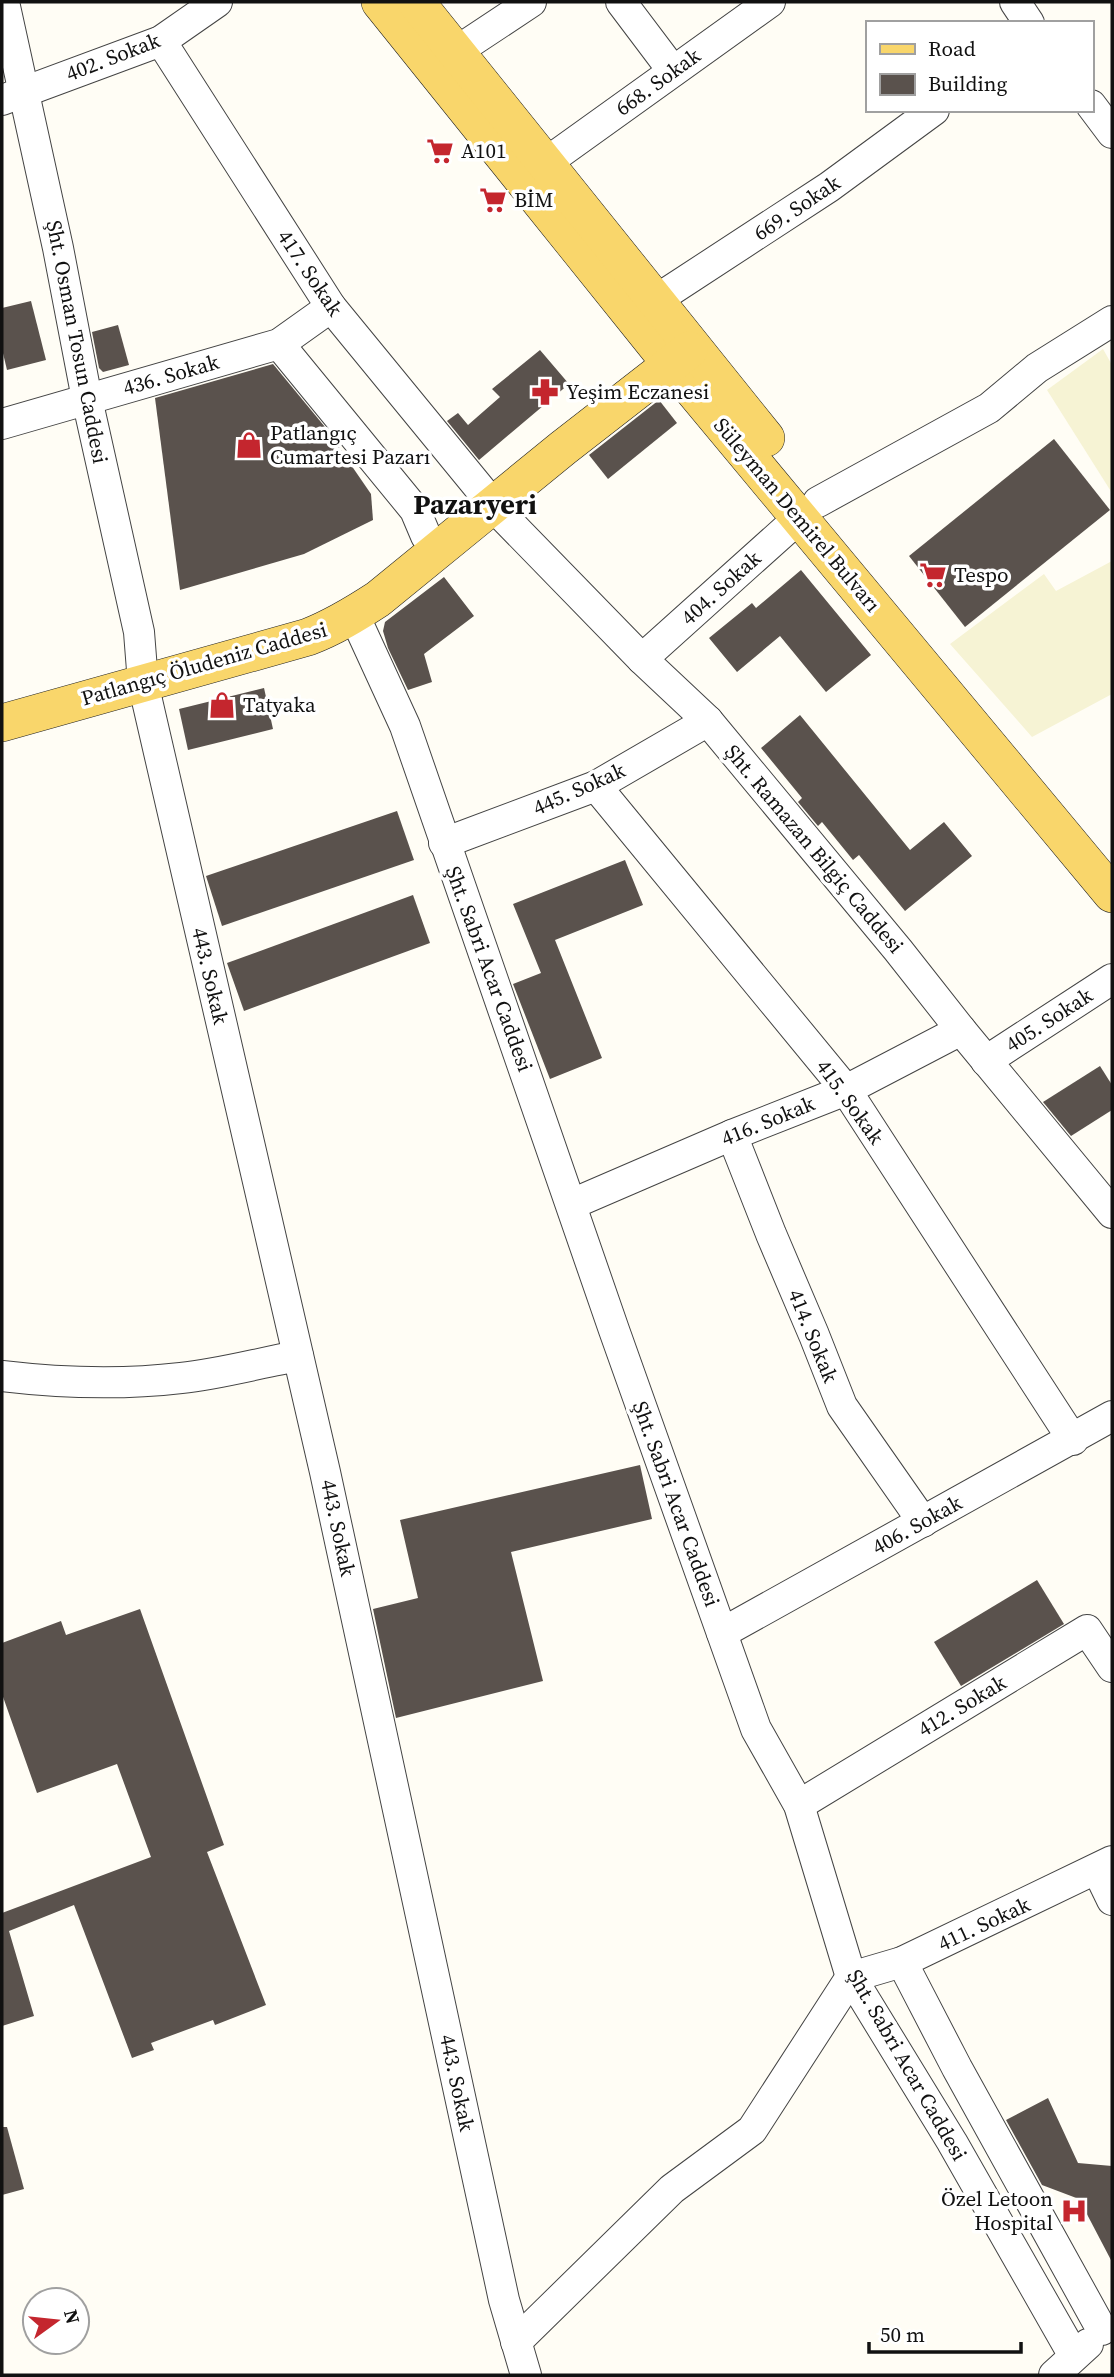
<svg xmlns="http://www.w3.org/2000/svg" width="1114" height="2377" viewBox="0 0 1114 2377" font-family="'Source Serif 4',serif">
	<style>
		.farmland { fill: #f6f3d4 }
		.building { fill: #5a524d }
		.lines { fill: none; stroke-linecap: round; stroke-linejoin: round }
		.minor-casing { stroke: #444; stroke-width: 32 }
		.major-casing { stroke: #222; stroke-width: 38 }
		.minor { stroke: #fff; stroke-width: 30 }
		.major { stroke: #f9d66b; stroke-width: 37 }
		.labels { text-anchor: middle; stroke-width: 7; stroke-linejoin: round; paint-order: stroke }
		.street-label { font-size: 21px; fill: #111; stroke: #fff }
		.poi-label { font-size: 21px; fill: #111; stroke: #fff; text-anchor: start }
		.district-label { font-size: 28px; font-weight: bold; fill: #111; stroke: #fff }
	</style>
	<rect width="100%" height="100%" fill="#fffdf5"/>
	<g class="farmland">
		<path d="M1103 349 1112 365V493L1047 390Z"/>
		<path d="M1112 561V694L1032 737 950 644 1044 574 1056 591Z"/>
	</g>
	<g class="building">
		<path d="M31 301 46 360 7 370 2 349V308Z"/>
		<path d="M118 325 129 365 103 372 99 368 92 332Z"/>
		<path d="M540 350 569 384 479 460 447 421 458 413 468 425 500 397 492 389Z"/>
		<path d="M273 364 325 427 371 494 373 520 304 554 180 590 155 398Z"/>
		<path d="M659 400 677 423 608 479 589 455Z"/>
		<path d="M1054 439 1110 510 965 627 909 556Z"/>
		<path d="M801 570 871 655 826 692 780 636 737 672 709 638 752 603 756 608Z"/>
		<path d="M444 577 474 616 424 654 432 682 408 690 388 648 383 631 385 622Z"/>
		<path d="M264 688 273 729 188 750 179 709Z"/>
		<path d="M800 715 910 850 944 822 972 856 905 911 859 855 853 860 822 822 818 826 798 802 802 798 761 748Z"/>
		<path d="M397 811 414 860 222 926 206 876Z"/>
		<path d="M625 860 643 905 555 940 602 1058 550 1079 513 984 541 973 513 904Z"/>
		<path d="M413 895 430 943 244 1011 227 963Z"/>
		<path d="M1100 1066 1112 1085V1110L1071 1136 1043 1102Z"/>
		<path d="M640 1465 652 1519 511 1552 543 1681 396 1718 373 1609 418 1598 400 1520Z"/>
		<path d="M1037 1580 1064 1624 961 1686 934 1642Z"/>
		<path d="M140 1609 224 1845 207 1852 266 2005 215 2025 213 2020 151 2043 154 2050 132 2058 74 1905 9 1931 34 2016 2 2026V1913L151 1857 117 1764 37 1793 2 1694V1643L61 1621 66 1635Z"/>
		<path d="M1048 2098 1078 2163 1112 2166V2262L1079 2199 1042 2185 1006 2120Z"/>
		<path d="M2 2127H7L24 2189 2 2195Z"/>
	</g>
	<g class="lines">
		<defs>
			<g id="minor">
				<path d="M4 2 58 248 87 399 139 632 143 683 325 1472 504 2300 526 2375"/>
				<path d="M621 2 673 71"/>
				<path d="M1015 2 1029 23"/>
				<path d="M161 41 331 307 481 490"/>
				<path d="M457 51 531 2"/>
				<path d="M2 100 161 41 217 2"/>
				<path d="M1091 105 1112 133"/>
				<path d="M547 162 770 2"/>
				<path d="M656 300 829 187 934 110"/>
				<path d="M279 344 415 510 426 536"/>
				<path d="M2 424 279 344 331 307"/>
				<path d="M818 502 989 408 1037 368 1112 321"/>
				<path d="M493 506 642 659 708 721 898 950 961 1030 1112 1213"/>
				<path d="M354 615 405 726 614 1330 756 1729 799 1805 851 1977 952 2142 1074 2356"/>
				<path d="M642 659 800 517"/>
				<path d="M596 786 846 1090 1073 1440"/>
				<path d="M444 843 596 786 708 721"/>
				<path d="M986 1061 1112 979"/>
				<path d="M732 1135 771 1234 814 1335 842 1406 923 1522"/>
				<path d="M572 1204 732 1135 846 1090 961 1030"/>
				<path d="M2 1376C61 1383 121 1385 181 1378 220 1374 259 1363 298 1356"/>
				<path d="M722 1633 1112 1416"/>
				<path d="M799 1805 1087 1630 1112 1667"/>
				<path d="M1097 1869 1112 1900"/>
				<path d="M902 1962 957 2068 1102 2330"/>
				<path d="M516 2342 672 2189 752 2130 851 1977 902 1962 1112 1861"/>
				<path d="M1054 2375 1088 2344"/>
			</g>
			<g id="major">
				<path d="M380 2 658 348 1112 894"/>
				<path d="M416 2 766 438"/>
				<path d="M2 723 308 637C334 627 355 614 378 599L563 448 689 350"/>
			</g>
		</defs>
		<use href="#minor" class="minor-casing"/>
		<use href="#major" class="major-casing"/>
		<use href="#minor" class="minor"/>
		<use href="#major" class="major"/>
	</g>
	<defs>
		<symbol id="supermarket-bare" viewBox="-9 -9 18 18"><path d="M-6-5.5h2.5l.6 2H6L4.5 2H-2.5L-4.4-4H-6ZM-1.5 3.2a1.3 1.3 0 1 0 .1 0ZM3 3.2a1.3 1.3 0 1 0 .1 0Z" fill="#c4262e" stroke="#fff" stroke-width="2.5" paint-order="stroke"/></symbol>
		<symbol id="pharmacy-bare" viewBox="-9 -9 18 18"><path d="M-2-6h4v4h4v4h-4v4h-4v-4h-4v-4h4Z" fill="#c4262e" stroke="#fff" stroke-width="2.5" paint-order="stroke"/></symbol>
		<symbol id="shop-bare" viewBox="-9 -9 18 18"><path d="M-5-2.5h2.3a2.7 3.5 0 0 1 5.4 0H5L5.5 6h-11ZM-1.5-2.5h3a1.5 2.3 0 0 0-3 0Z" fill="#c4262e" stroke="#fff" stroke-width="2.5" paint-order="stroke"/></symbol>
		<symbol id="hospital-bare" viewBox="-9 -9 18 18"><path d="M-5-5h3v3.5h4V-5h3V5h-3V1.5h-4V5h-3Z" fill="#c4262e" stroke="#fff" stroke-width="2.5" paint-order="stroke"/></symbol>
	</defs>
	<g fill-rule="evenodd">
		<use href="#supermarket-bare" x="421" y="132" width="38" height="38"/>
		<use href="#supermarket-bare" x="474" y="181" width="38" height="38"/>
		<use href="#pharmacy-bare" x="526" y="373" width="38" height="38"/>
		<use href="#shop-bare" x="230" y="426" width="38" height="38"/>
		<use href="#supermarket-bare" x="914" y="556" width="38" height="38"/>
		<use href="#shop-bare" x="203" y="686" width="38" height="38"/>
		<use href="#hospital-bare" x="1055" y="2192" width="38" height="38"/>
	</g>
	<g class="labels">
		<g class="street-label">
			<text transform="translate(113 57) rotate(-21)" y="7">402. Sokak</text>
			<text transform="translate(658 82) rotate(-36)" y="7">668. Sokak</text>
			<text transform="translate(797 208) rotate(-34)" y="7">669. Sokak</text>
			<text transform="translate(310 273) rotate(56)" y="7">417. Sokak</text>
			<text transform="translate(77 342) rotate(79)" y="7">Şht. Osman Tosun Caddesi</text>
			<text transform="translate(171 375) rotate(-16)" y="7">436. Sokak</text>
			<text transform="translate(797 515) rotate(50)" y="7">Süleyman Demirel Bulvarı</text>
			<text transform="translate(721 588) rotate(-42)" y="7">404. Sokak</text>
			<text transform="translate(204 664) rotate(-16)" y="7">Patlangıç Öludeniz Caddesi</text>
			<text transform="translate(579 789) rotate(-24)" y="7">445. Sokak</text>
			<text transform="translate(814 849) rotate(50)" y="7">Şht. Ramazan Bilgiç Caddesi</text>
			<text transform="translate(489 969) rotate(70)" y="7">Şht. Sabri Acar Caddesi</text>
			<text transform="translate(210 976) rotate(77)" y="7">443. Sokak</text>
			<text transform="translate(1049 1020) rotate(-33)" y="7">405. Sokak</text>
			<text transform="translate(850 1102) rotate(54)" y="7">415. Sokak</text>
			<text transform="translate(768 1121) rotate(-22)" y="7">416. Sokak</text>
			<text transform="translate(813 1336) rotate(68)" y="7">414. Sokak</text>
			<text transform="translate(676 1504) rotate(70)" y="7">Şht. Sabri Acar Caddesi</text>
			<text transform="translate(917 1525) rotate(-29)" y="7">406. Sokak</text>
			<text transform="translate(338 1528) rotate(78)" y="7">443. Sokak</text>
			<text transform="translate(962 1706) rotate(-31)" y="7">412. Sokak</text>
			<text transform="translate(984 1924) rotate(-25)" y="7">411. Sokak</text>
			<text transform="translate(907 2065) rotate(60)" y="7">Şht. Sabri Acar Caddesi</text>
			<text transform="translate(457 2083) rotate(78)" y="7">443. Sokak</text>
		</g>
		<g class="poi-label">
			<text x="461" y="158">A101</text>
			<text x="514" y="207">BİM</text>
			<text x="566" y="399">Yeşim Eczanesi</text>
			<text x="270" y="440">Patlangıç<tspan x="270" dy="24">Cumartesi Pazarı</tspan></text>
			<text x="954" y="582">Tespo</text>
			<text x="243" y="712">Tatyaka</text>
			<text x="1053" y="2206" text-anchor="end">Özel Letoon<tspan x="1053" dy="24">Hospital</tspan></text>
		</g>
		<g class="district-label">
			<text x="475" y="514">Pazaryeri</text>
		</g>
	</g>
	<rect width="1114" height="2377" fill="none" stroke="#111111" stroke-width="7"/>
	<rect x="866" y="21" width="228" height="91" fill="#ffffff" stroke="#a0a0a0" stroke-width="2"/>
	<rect x="880" y="44" width="35" height="10" fill="#f9d66b" stroke="#a0a0a0" stroke-width="2"/>
	<text x="928" y="56" font-size="21" fill="#111111">Road</text>
	<rect x="880" y="74" width="35" height="21" fill="#5a524d" stroke="#a0a0a0" stroke-width="2"/>
	<text x="928" y="91" font-size="21" fill="#111111">Building</text>
	<g transform="translate(56 2321) rotate(75)"><circle r="33" fill="#ffffff" stroke="#a0a0a0" stroke-width="2"/>
	<path d="M0-5L12 26L0 18L-12 26Z" fill="#c4262e"/>
	<text y="-10" font-size="19" font-weight="bold" text-anchor="middle" fill="#111111">N</text>
	</g>
	<path d="M869 2342v10h152v-10" fill="none" stroke="#111111" stroke-width="3.5"/>
	<text x="880" y="2342" font-size="21" fill="#111111" stroke="#ffffff" stroke-width="5" paint-order="stroke">50 m</text>
</svg>
